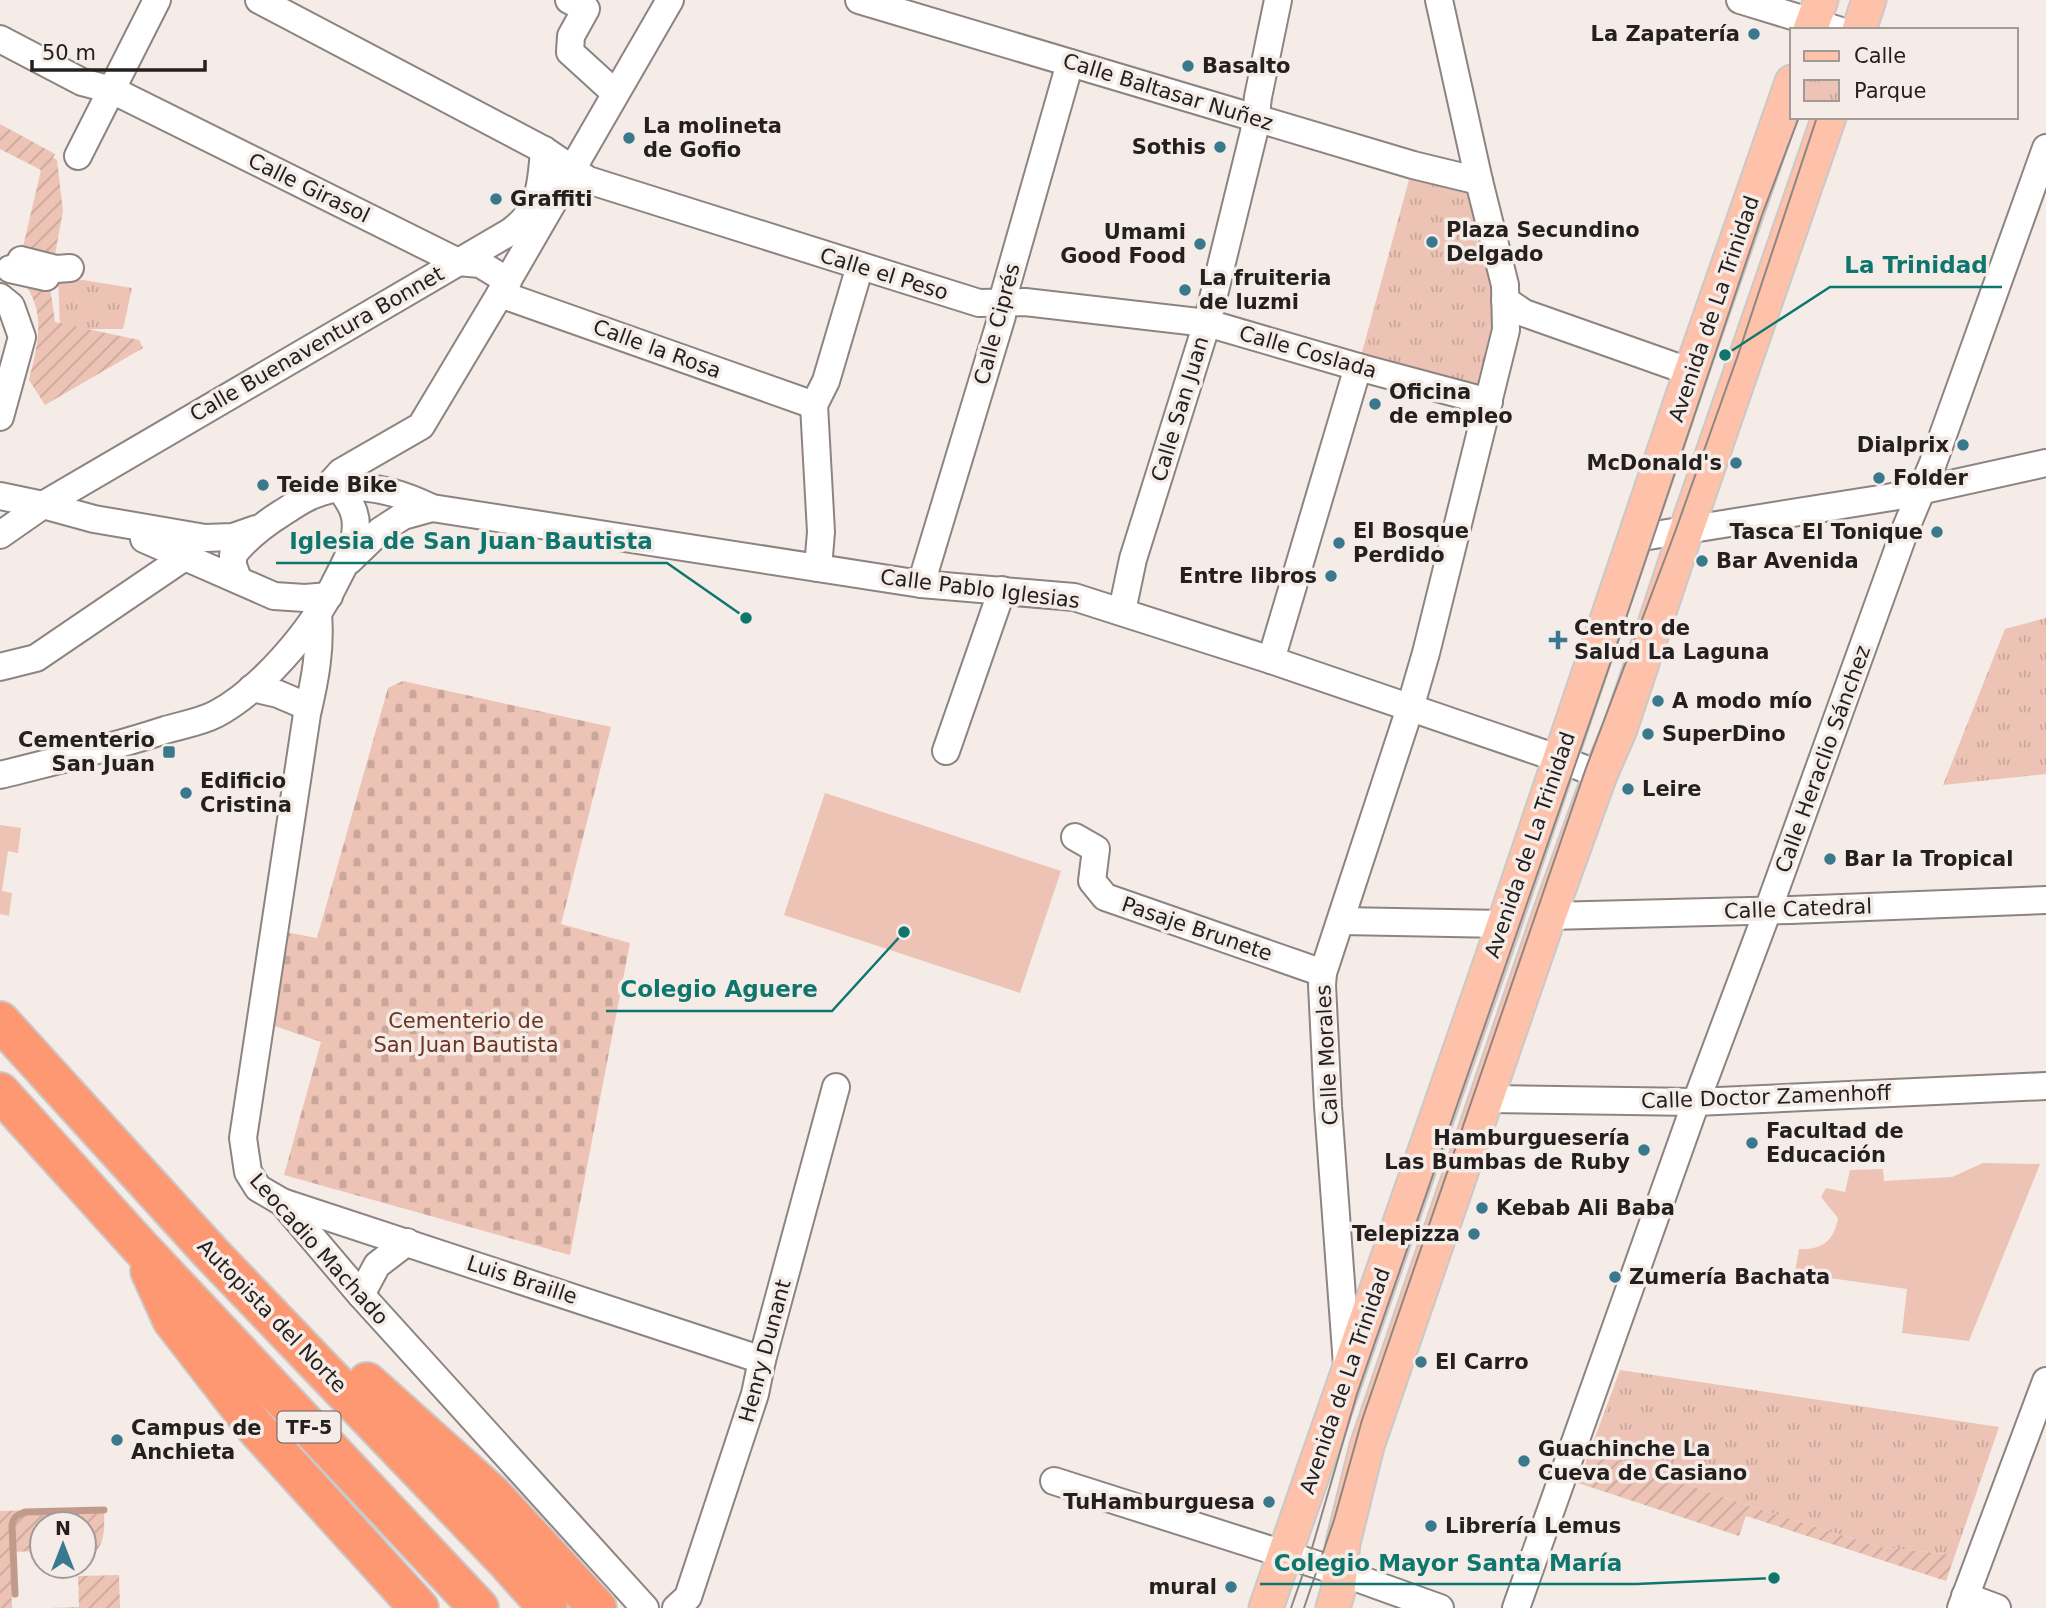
<svg xmlns="http://www.w3.org/2000/svg" width="2046" height="1608" viewBox="0 0 2046 1608" font-family="'DejaVu Sans',sans-serif">
	<style>
		.grass { fill: #ecc3b4 }
		.cemetery { fill: url(#cemetery-stones) }
		.park { fill: url(#park-tufts) }
		.garden { fill: url(#garden-furrows) }
		.lines { fill: none; stroke-linecap: round; stroke-linejoin: round }
		.stream { stroke: #c29a8b; stroke-width: 7 }
		.minor-casing { stroke: #8d8482; stroke-width: 30 }
		.major-casing { stroke: #cac9c9; stroke-width: 37 }
		.highway-casing { stroke: #cac9c9; stroke-width: 42 }
		.minor { stroke: #fff; stroke-width: 26 }
		.major { stroke: #fec1aa; stroke-width: 33 }
		.highway { stroke: #fd9872; stroke-width: 38 }
		.tram { stroke: #8d8784; stroke-width: 2 }
		.poi-dot { fill: #3a798d; stroke: #f5ece8; stroke-width: 2.5 }
		.labels { text-anchor: middle; stroke-width: 7; stroke-linejoin: round; paint-order: stroke }
		.shield { fill: #f5ece8; stroke: #635d5b; stroke-width: 2 }
		.shield-label { font-size: 19px; font-weight: bold; fill: #24201f }
		.poi-label { font-size: 21px; font-weight: bold; fill: #24201f; stroke: #f5ece8; text-anchor: start }
		.street-label { font-size: 21px; fill: #24201f; stroke: #f5ece8 }
		.park-label { font-size: 21px; fill: #6a3420; stroke: #f5ece8 }
		.leader { fill: none; stroke: #0f766e; stroke-width: 2.5 }
		.callout-dot { fill: #0f766e; stroke: #f5ece8; stroke-width: 2.5 }
		.callout-label { font-size: 23px; text-anchor: middle; font-weight: bold; fill: #0f766e; stroke: #f5ece8; stroke-width: 7; stroke-linejoin: round; paint-order: stroke }
	</style>
	<defs>
		<pattern id="cemetery-stones" width="16" height="16" patternUnits="userSpaceOnUse" patternTransform="scale(1.75)"><rect width="16" height="16" fill="#ecc3b4"/><path d="M2 7V4a2 2 0 0 1 4 0v3zM10 15v-3a2 2 0 0 1 4 0v3z" fill="#caa79a"/></pattern>
		<pattern id="park-tufts" width="24" height="20" patternUnits="userSpaceOnUse" patternTransform="scale(1.75)"><rect width="24" height="20" fill="#ecc3b4"/><path d="M3 7l-1-3M5 7V3M7 7l1-3M15 17l-1-3M17 17v-4M19 17l1-3" fill="none" stroke="#caa79a"/></pattern>
		<pattern id="garden-furrows" width="10" height="10" patternUnits="userSpaceOnUse" patternTransform="scale(1.75)"><rect width="10" height="10" fill="#ecc3b4"/><path d="M-1 1l2-2M0 10L10 0M9 11l2-2" fill="none" stroke="#caa79a"/></pattern>
	</defs>
	<rect width="100%" height="100%" fill="#f5ece8"/>
	<g class="grass">
		<path d="M825 793 1061 871 1020 993 784 915Z"/>
		<path d="M0 825 21 828 18 853 8 851 2 891 12 893 9 916 0 914Z"/>
		<path d="M1983 1163 2040 1164 1969 1341 1902 1333 1907 1289 1795 1273 1799 1249C1822 1250 1834 1241 1838 1218L1821 1197 1826 1188 1845 1192 1850 1170 1883 1169 1884 1181 1952 1177Z"/>
	</g>
	<path class="cemetery" d="M403 681 611 727 561 924 630 943 570 1255 284 1175 321 1042 269 1024 285 932 317 938 388 688Z"/>
	<g class="park">
		<path d="M1413 165 1479 181 1505 285 1489 402 1358 367Z"/>
		<path d="M58 276 132 288 123 329H60Z"/>
		<path d="M2046 618V774L1943 785 2005 629Z"/>
		<path d="M1620 1370 1999 1427 1955 1555 1880 1547 1749 1506 1590 1451Z"/>
	</g>
	<g class="garden">
		<path d="M0 124 55 154 53 158 57 160 63 211 54 260 22 251 41 170 0 149Z"/>
		<path d="M49 280 55 322 139 340 143 348 45 405 29 380C38 343 47 314 23 281Z"/>
		<path d="M1590 1451 1749 1506 1880 1547 1955 1555 1946 1581 1746 1516 1739 1536 1578 1483Z"/>
		<path d="M104 1508C104 1522 106 1539 97 1550L84 1551V1524H42V1551L10 1552 12 1608H0V1511Z"/>
		<path d="M119 1575 120 1608H49L79 1607 78 1576Z"/>
	</g>
	<g class="lines">
		<path class="stream" d="M15 1594 12 1526C13 1517 17 1515 25 1512L104 1510"/>
		<defs>
			<g id="minor">
				<path d="M259 0 544 150 588 180 979 303 1025 302 1207 323 1358 367 1489 402"/>
				<path d="M569 0 586 9 571 36 570 52 615 93"/>
				<path d="M859 0 1413 165 1479 181"/>
				<path d="M1740 0 1838 30"/>
				<path d="M0 39 82 82 112 90 458 262 480 264 508 281"/>
				<path d="M78 156 157 0"/>
				<path d="M10 269 46 277 47 272 20 265 21 260 56 269 70 268"/>
				<path d="M500 294 814 405"/>
				<path d="M0 297 11 306 22 337 0 417"/>
				<path d="M1505 300 1524 313 1691 372"/>
				<path d="M324 491 341 472 421 426 500 294 670 0"/>
				<path d="M0 496 43 505 94 519 205 538 233 537 256 529"/>
				<path d="M0 535 43 505 510 232C541 210 541 185 544 150"/>
				<path d="M1636 538 1892 497 2046 463"/>
				<path d="M144 539 274 596 305 598 329 596"/>
				<path d="M349 561 380 531 403 516 432 508"/>
				<path d="M818 568 821 532 814 405 826 381 860 266"/>
				<path d="M238 579 233 565V555C247 537 263 525 282 513 292 507 301 500 311 496 350 478 395 490 432 508L921 584 1074 597 1271 660 1560 759 1600 775"/>
				<path d="M921 584 1002 316 1005 291 1070 63"/>
				<path d="M1122 611 1133 559 1207 323 1254 132 1258 97 1278 0"/>
				<path d="M318 614C321 649 315 680 307 714L243 1138 248 1172 258 1188 282 1202 361 1295 645 1608"/>
				<path d="M1271 660 1358 367"/>
				<path d="M0 667 36 658 186 556"/>
				<path d="M252 688 278 694 306 706"/>
				<path d="M946 751 1002 590"/>
				<path d="M0 775C56 761 111 748 165 730 182 725 201 722 216 714 261 690 312 630 334 585 345 563 363 535 353 510 350 502 344 494 339 487"/>
				<path d="M1075 837 1096 849 1092 881 1105 897 1323 973"/>
				<path d="M1549 916 1791 910 2046 900"/>
				<path d="M1341 921 1504 924"/>
				<path d="M1487 1099 1696 1102 2046 1086"/>
				<path d="M282 1202 762 1360"/>
				<path d="M361 1295 377 1265 407 1242"/>
				<path d="M1347 1365 1328 1106 1322 985 1323 973 1410 708 1426 653 1506 330 1505 285 1479 181 1439 0"/>
				<path d="M1054 1481 1340 1572 1440 1608"/>
				<path d="M1965 1596 1997 1608"/>
				<path d="M676 1608 688 1597 755 1394 762 1360 836 1087"/>
				<path d="M1516 1608 1696 1102 1768 910 1905 530 1933 463 2046 148"/>
				<path d="M1961 1608 2046 1381"/>
			</g>
			<g id="major">
				<path d="M1810 30 1821 0"/>
				<path d="M1859 30 1869 0"/>
				<path d="M1266 1608 1504 924 1691 372 1792 82"/>
				<path d="M1333 1608 1338 1591 1343 1543 1367 1446 1549 916 1600 775 1620 729 1686 531 1829 117"/>
			</g>
			<g id="highway">
				<path d="M0 1021 211 1253 507 1562 548 1608"/>
				<path d="M0 1092 140 1247 479 1608"/>
				<path d="M150 1271 172 1320 255 1427 419 1608"/>
				<path d="M367 1382 493 1495 597 1608"/>
			</g>
		</defs>
		<use href="#minor" class="minor-casing"/>
		<use href="#major" class="major-casing"/>
		<use href="#highway" class="highway-casing"/>
		<use href="#minor" class="minor"/>
		<use href="#major" class="major"/>
		<use href="#highway" class="highway"/>
		<g class="tram">
			<path d="M1291 1608 1312 1548 1357 1394 1625 621 1762 215 1799 117"/>
			<path d="M1304 1608 1334 1520 1362 1420 1586 768 1675 532 1738 355 1817 117"/>
		</g>
	</g>
	<g class="poi-dot">
		<circle cx="1754" cy="34" r="7"/>
		<circle cx="1188" cy="66" r="7"/>
		<circle cx="629" cy="138" r="7"/>
		<circle cx="1220" cy="147" r="7"/>
		<circle cx="496" cy="199" r="7"/>
		<circle cx="1432" cy="242" r="7"/>
		<circle cx="1200" cy="244" r="7"/>
		<circle cx="1185" cy="290" r="7"/>
		<circle cx="1375" cy="404" r="7"/>
		<circle cx="1963" cy="445" r="7"/>
		<circle cx="1736" cy="463" r="7"/>
		<circle cx="1879" cy="478" r="7"/>
		<circle cx="263" cy="485" r="7"/>
		<circle cx="1937" cy="532" r="7"/>
		<circle cx="1339" cy="543" r="7"/>
		<circle cx="1702" cy="561" r="7"/>
		<circle cx="1331" cy="576" r="7"/>
		<path d="M1554.5 629.5h7v7h7v7h-7v7h-7v-7h-7v-7h7z"/>
		<circle cx="1658" cy="701" r="7"/>
		<circle cx="1648" cy="734" r="7"/>
		<rect x="162" y="745" width="14" height="14" rx="3.5"/>
		<circle cx="1628" cy="789" r="7"/>
		<circle cx="186" cy="793" r="7"/>
		<circle cx="1830" cy="859" r="7"/>
		<circle cx="1752" cy="1143" r="7"/>
		<circle cx="1644" cy="1150" r="7"/>
		<circle cx="1482" cy="1208" r="7"/>
		<circle cx="1474" cy="1234" r="7"/>
		<circle cx="1615" cy="1277" r="7"/>
		<circle cx="1421" cy="1362" r="7"/>
		<circle cx="117" cy="1440" r="7"/>
		<circle cx="1524" cy="1461" r="7"/>
		<circle cx="1269" cy="1502" r="7"/>
		<circle cx="1431" cy="1526" r="7"/>
		<circle cx="1231" cy="1587" r="7"/>
	</g>
	<g class="labels">
		<rect class="shield" x="277.5" y="1411.5" width="63" height="31" rx="5"/>
		<g class="shield-label">
			<text x="309" y="1434">TF-5</text>
		</g>
		<g class="poi-label">
			<text x="1740" y="41" text-anchor="end">La Zapatería</text>
			<text x="1202" y="73">Basalto</text>
			<text x="643" y="133">La molineta<tspan x="643" dy="24">de Gofio</tspan></text>
			<text x="1206" y="154" text-anchor="end">Sothis</text>
			<text x="510" y="206">Graffiti</text>
			<text x="1446" y="237">Plaza Secundino<tspan x="1446" dy="24">Delgado</tspan></text>
			<text x="1186" y="239" text-anchor="end">Umami<tspan x="1186" dy="24">Good Food</tspan></text>
			<text x="1199" y="285">La fruiteria<tspan x="1199" dy="24">de luzmi</tspan></text>
			<text x="1389" y="399">Oficina<tspan x="1389" dy="24">de empleo</tspan></text>
			<text x="1949" y="452" text-anchor="end">Dialprix</text>
			<text x="1722" y="470" text-anchor="end">McDonald's</text>
			<text x="1893" y="485">Folder</text>
			<text x="277" y="492">Teide Bike</text>
			<text x="1353" y="538">El Bosque<tspan x="1353" dy="24">Perdido</tspan></text>
			<text x="1923" y="539" text-anchor="end">Tasca El Tonique</text>
			<text x="1716" y="568">Bar Avenida</text>
			<text x="1317" y="583" text-anchor="end">Entre libros</text>
			<text x="1574" y="635">Centro de<tspan x="1574" dy="24">Salud La Laguna</tspan></text>
			<text x="1672" y="708">A modo mío</text>
			<text x="1662" y="741">SuperDino</text>
			<text x="155" y="747" text-anchor="end">Cementerio<tspan x="155" dy="24">San Juan</tspan></text>
			<text x="200" y="788">Edificio<tspan x="200" dy="24">Cristina</tspan></text>
			<text x="1642" y="796">Leire</text>
			<text x="1844" y="866">Bar la Tropical</text>
			<text x="1766" y="1138">Facultad de<tspan x="1766" dy="24">Educación</tspan></text>
			<text x="1630" y="1145" text-anchor="end">Hamburguesería<tspan x="1630" dy="24">Las Bumbas de Ruby</tspan></text>
			<text x="1496" y="1215">Kebab Ali Baba</text>
			<text x="1460" y="1241" text-anchor="end">Telepizza</text>
			<text x="1629" y="1284">Zumería Bachata</text>
			<text x="1435" y="1369">El Carro</text>
			<text x="131" y="1435">Campus de<tspan x="131" dy="24">Anchieta</tspan></text>
			<text x="1538" y="1456">Guachinche La<tspan x="1538" dy="24">Cueva de Casiano</tspan></text>
			<text x="1255" y="1509" text-anchor="end">TuHamburguesa</text>
			<text x="1445" y="1533">Librería Lemus</text>
			<text x="1217" y="1594" text-anchor="end">mural</text>
		</g>
		<g class="street-label">
			<text transform="translate(1168 92) rotate(17)" y="7">Calle Baltasar Nuñez</text>
			<text transform="translate(309 188) rotate(26)" y="7">Calle Girasol</text>
			<text transform="translate(884 274) rotate(17)" y="7">Calle el Peso</text>
			<text transform="translate(1714 309) rotate(-71)" y="7">Avenida de La Trinidad</text>
			<text transform="translate(997 324) rotate(-75)" y="7">Calle Ciprés</text>
			<text transform="translate(317 344) rotate(-30)" y="7">Calle Buenaventura Bonnet</text>
			<text transform="translate(657 349) rotate(20)" y="7">Calle la Rosa</text>
			<text transform="translate(1308 352) rotate(16)" y="7">Calle Coslada</text>
			<text transform="translate(1180 409) rotate(-73)" y="7">Calle San Juan</text>
			<text transform="translate(980 589) rotate(7)" y="7">Calle Pablo Iglesias</text>
			<text transform="translate(1823 759) rotate(-70)" y="7">Calle Heraclio Sánchez</text>
			<text transform="translate(1530 845) rotate(-71)" y="7">Avenida de La Trinidad</text>
			<text transform="translate(1798 909) rotate(-2)" y="7">Calle Catedral</text>
			<text transform="translate(1197 929) rotate(19)" y="7">Pasaje Brunete</text>
			<text transform="translate(1327 1055) rotate(-93)" y="7">Calle Morales</text>
			<text transform="translate(1766 1097) rotate(-2)" y="7">Calle Doctor Zamenhoff</text>
			<text transform="translate(319 1249) rotate(48)" y="7">Leocadio Machado</text>
			<text transform="translate(522 1280) rotate(18)" y="7">Luis Braille</text>
			<text transform="translate(272 1316) rotate(46)" y="7">Autopista del Norte</text>
			<text transform="translate(765 1351) rotate(-75)" y="7">Henry Dunant</text>
			<text transform="translate(1345 1381) rotate(-71)" y="7">Avenida de La Trinidad</text>
		</g>
		<g class="park-label">
			<text x="466" y="1028">Cementerio de<tspan x="466" dy="24">San Juan Bautista</tspan></text>
		</g>
	</g>
	<path class="leader" d="M1725 355L1830 287H2002M746 618L667 563H276M904 932L832 1011H606M1774 1578L1636 1584H1260"/>
	<g class="callout-dot">
		<circle cx="1725" cy="355" r="7"/>
		<circle cx="746" cy="618" r="7"/>
		<circle cx="904" cy="932" r="7"/>
		<circle cx="1774" cy="1578" r="7"/>
	</g>
	<g class="callout-label">
		<text x="1916" y="273">La Trinidad</text>
		<text x="471" y="549">Iglesia de San Juan Bautista</text>
		<text x="719" y="997">Colegio Aguere</text>
		<text x="1448" y="1571">Colegio Mayor Santa María</text>
	</g>
	<rect x="1790" y="28" width="228" height="91" fill="#f5ece8" stroke="#a19a98" stroke-width="2"/>
	<rect x="1804" y="51" width="35" height="10" fill="#fec1aa" stroke="#a19a98" stroke-width="2"/>
	<text x="1854" y="63" font-size="21" fill="#24201f">Calle</text>
	<rect x="1804" y="80" width="35" height="21" fill="url(#park-tufts)" stroke="#a19a98" stroke-width="2"/>
	<text x="1854" y="98" font-size="21" fill="#24201f">Parque</text>
	<g transform="translate(63 1545)"><circle r="33" fill="#f5ece8" stroke="#a19a98" stroke-width="2"/>
	<path d="M0-5L12 26L0 18L-12 26Z" fill="#3a798d"/>
	<text y="-10" font-size="19" font-weight="bold" text-anchor="middle" fill="#24201f">N</text>
	</g>
	<path d="M32 60v10h173v-10" fill="none" stroke="#24201f" stroke-width="3.5"/>
	<text x="42" y="60" font-size="21" fill="#24201f" stroke="#f5ece8" stroke-width="5" paint-order="stroke">50 m</text>
</svg>
